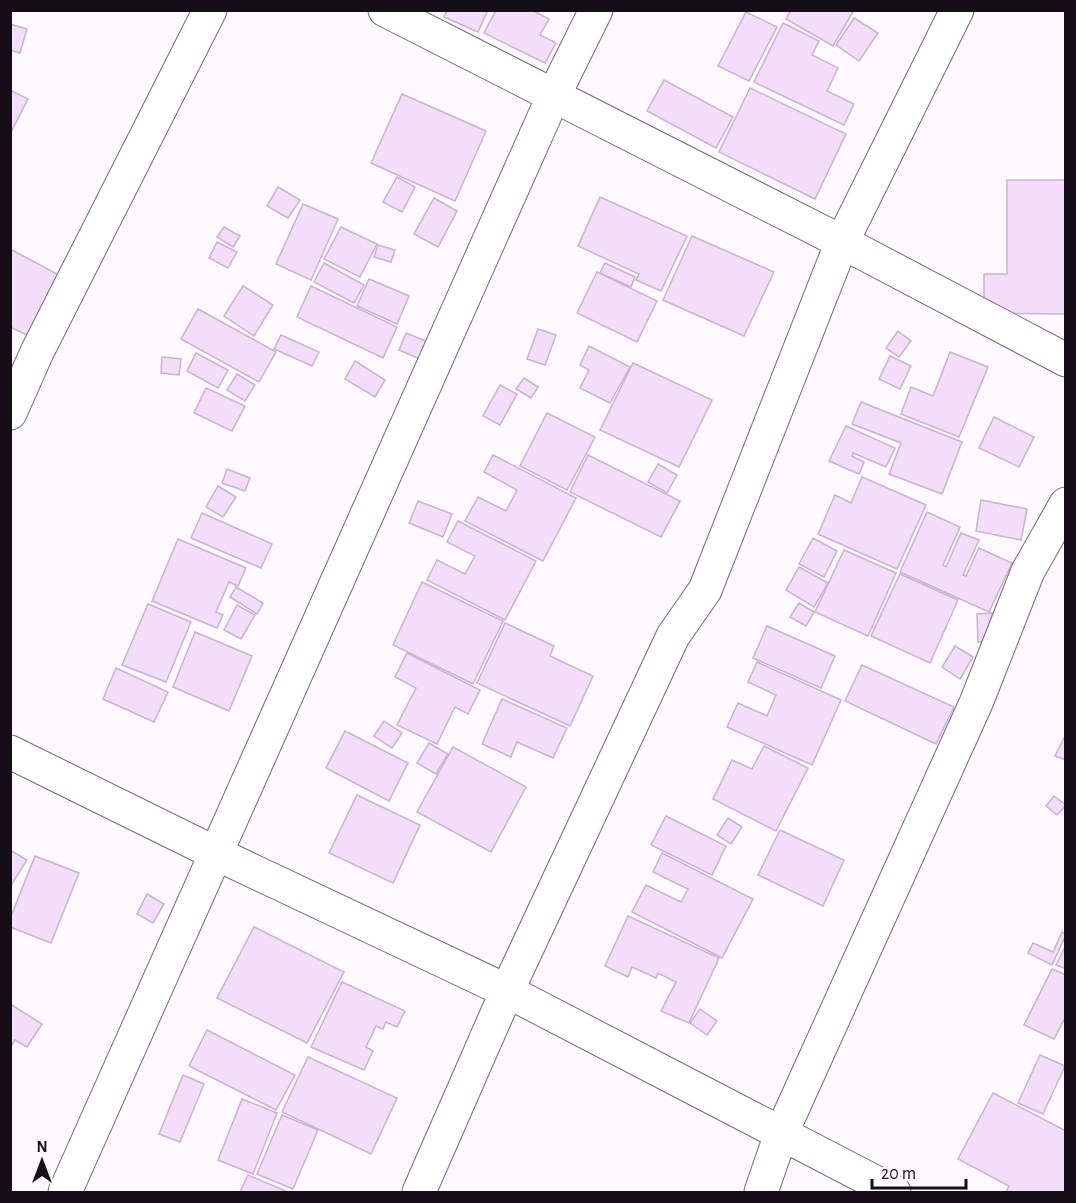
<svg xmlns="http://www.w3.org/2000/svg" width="1076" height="1203" viewBox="0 0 1076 1203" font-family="'Alegreya Sans',sans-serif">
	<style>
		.building { fill: #f3ddfa; stroke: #c8b3ce; stroke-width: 1.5 }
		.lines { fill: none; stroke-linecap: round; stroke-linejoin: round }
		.minor-casing { stroke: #79667f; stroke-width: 35 }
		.minor { stroke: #fff; stroke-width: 33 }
	</style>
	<rect width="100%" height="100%" fill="#fdf9ff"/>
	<g class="building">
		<path d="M447 10H488L478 32 444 17Z"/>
		<path d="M496 10H532L549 19 540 35 556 43 545 63 484 33Z"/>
		<path d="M791 10H854L833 46 786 19Z"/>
		<path d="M746 12 777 27 749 81 718 66Z"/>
		<path d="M854 18 878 33 859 61 836 45Z"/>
		<path d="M783 23 819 41 812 55 838 68 827 91 854 104 844 125 754 82Z"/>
		<path d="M10 24 27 29 20 53 10 50Z"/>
		<path d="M664 80 733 117 716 148 647 111Z"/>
		<path d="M750 88 846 134 815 199 719 152Z"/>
		<path d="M10 90 28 99 10 134Z"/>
		<path d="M402 94 486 131 455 201 371 163Z"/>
		<path d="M397 177 415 187 402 212 383 202Z"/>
		<path d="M1007 180H1066V314L984 313V274H1007Z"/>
		<path d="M278 187 300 200 288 218 267 206Z"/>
		<path d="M600 197 687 236 661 291 636 280 639 274 578 246Z"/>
		<path d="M434 198 457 211 438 247 414 234Z"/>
		<path d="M303 204 338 219 311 280 276 264Z"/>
		<path d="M224 227 240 236 233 247 217 237Z"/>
		<path d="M341 227 377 244 360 277 324 259Z"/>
		<path d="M692 236 774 272 744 336 663 300Z"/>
		<path d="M217 242 237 252 228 268 209 258Z"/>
		<path d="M378 245 395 250 391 262 374 257Z"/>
		<path d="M10 249 61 276 29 336 10 327Z"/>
		<path d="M324 263 364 285 354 303 314 282Z"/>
		<path d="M605 263 635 277 631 287 600 273Z"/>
		<path d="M597 272 657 301 637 342 577 313Z"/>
		<path d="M369 279 409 296 397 324 357 306Z"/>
		<path d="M243 286 273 305 254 336 224 316Z"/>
		<path d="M311 286 397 327 383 358 297 317Z"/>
		<path d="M198 309 276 352 259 382 181 339Z"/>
		<path d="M538 329 556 335 545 365 527 359Z"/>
		<path d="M898 331 911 341 899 357 886 348Z"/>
		<path d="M406 333 428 342 420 359 399 350Z"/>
		<path d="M281 335 319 352 312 366 274 349Z"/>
		<path d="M589 346 630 367 610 403 580 388 589 370 580 365Z"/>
		<path d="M950 352 988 367 959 437 901 414 911 387 933 396Z"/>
		<path d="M196 353 228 370 218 388 187 371Z"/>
		<path d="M890 356 911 366 900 389 879 379Z"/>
		<path d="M162 357 181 359 179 375 161 373Z"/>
		<path d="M355 361 385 380 375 397 345 379Z"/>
		<path d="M633 363 712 400 679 467 600 430Z"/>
		<path d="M237 374 255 385 245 401 227 390Z"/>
		<path d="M524 378 538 387 531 398 516 389Z"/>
		<path d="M500 385 517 394 500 425 483 416Z"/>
		<path d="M206 388 245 406 232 431 194 413Z"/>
		<path d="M861 402 962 442 942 494 889 474 901 443 852 424Z"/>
		<path d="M547 413 595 437 567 490 520 466Z"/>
		<path d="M994 417 1034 437 1019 467 979 448Z"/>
		<path d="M846 426 895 448 886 467 853 453 852 456 864 462 859 474 829 461Z"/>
		<path d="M493 455 576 498 543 561 465 521 478 497 506 511 517 490 484 472Z"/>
		<path d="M588 455 680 501 661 537 570 492Z"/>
		<path d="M658 464 677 475 667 493 648 482Z"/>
		<path d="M227 469 250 478 245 491 222 483Z"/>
		<path d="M862 477 926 505 897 569 818 534 835 495 851 503Z"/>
		<path d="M218 486 236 497 223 517 206 507Z"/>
		<path d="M981 500 1027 509 1021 540 976 531Z"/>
		<path d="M418 501 452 514 443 537 409 523Z"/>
		<path d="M927 512 960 527 943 565 946 567 961 533 979 540 963 575 966 576 979 548 1012 563 989 612 900 572Z"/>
		<path d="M202 513 272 544 261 568 191 538Z"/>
		<path d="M458 521 536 561 505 620 427 580 437 560 465 574 475 556 447 542Z"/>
		<path d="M813 538 837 551 824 577 799 564Z"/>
		<path d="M178 539 246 568 238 586 229 582 216 612 223 615 217 628 152 601Z"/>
		<path d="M844 550 896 573 868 636 815 612Z"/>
		<path d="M799 567 828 583 814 607 786 590Z"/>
		<path d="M900 574 958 600 930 663 871 636Z"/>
		<path d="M422 582 503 621 473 684 393 645Z"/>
		<path d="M236 587 263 603 257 614 230 597Z"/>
		<path d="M799 603 814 612 806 626 790 617Z"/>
		<path d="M148 604 191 622 166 682 122 665Z"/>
		<path d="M237 605 255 615 241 639 224 630Z"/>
		<path d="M992 613 993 641 978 642 977 614Z"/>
		<path d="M505 623 554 646 550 656 593 676 570 726 477 683Z"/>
		<path d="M767 626 835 656 821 688 753 658Z"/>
		<path d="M195 632 252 656 229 711 173 687Z"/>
		<path d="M955 646 973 657 960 679 942 667Z"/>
		<path d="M407 653 480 690 468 714 455 707 437 744 397 725 416 688 395 677Z"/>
		<path d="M757 662 841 700 812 765 727 727 738 703 767 716 776 695 748 682Z"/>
		<path d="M862 665 954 707 936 744 845 701Z"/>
		<path d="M116 668 168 692 154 722 103 699Z"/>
		<path d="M502 699 567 728 553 758 517 742 511 757 482 744Z"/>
		<path d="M384 721 402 733 392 748 374 736Z"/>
		<path d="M345 731 408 763 389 801 326 768Z"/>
		<path d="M1064 738 1066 739V760L1055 756Z"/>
		<path d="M429 743 448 754 436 774 417 763Z"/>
		<path d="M764 746 808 768 776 831 713 799 732 760 752 769Z"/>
		<path d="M453 747 526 787 491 852 417 812Z"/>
		<path d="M357 795 420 825 393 883 329 853Z"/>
		<path d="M1054 796 1066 805 1057 815 1046 806Z"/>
		<path d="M666 816 726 846 712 875 651 845Z"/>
		<path d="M728 818 742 827 731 844 717 835Z"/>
		<path d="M780 830 844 860 823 906 758 875Z"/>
		<path d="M10 850 27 860 10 887Z"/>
		<path d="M662 853 753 899 722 958 632 912 646 885 681 902 688 889 653 872Z"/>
		<path d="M35 856 79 873 51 943 10 927V919Z"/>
		<path d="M147 894 164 904 153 923 137 914Z"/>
		<path d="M628 916 719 958 689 1023 661 1011 676 982 658 973 656 978 632 967 628 977 605 966Z"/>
		<path d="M254 927 344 972 307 1043 217 998Z"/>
		<path d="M1062 932 1066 935 1052 965 1028 953 1033 943 1053 952Z"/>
		<path d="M1066 945V969L1056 965Z"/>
		<path d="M1052 969 1066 975V1016L1054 1039 1024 1025Z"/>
		<path d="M342 982 405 1011 397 1027 386 1022 383 1029 376 1026 366 1047 373 1051 364 1070 311 1047Z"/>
		<path d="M10 1004 42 1024 27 1047 15 1040 10 1048Z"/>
		<path d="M700 1009 717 1021 707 1035 690 1023Z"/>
		<path d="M207 1030 295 1075 276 1110 189 1066Z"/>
		<path d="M1040 1055 1065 1066 1043 1114 1018 1103Z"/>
		<path d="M308 1057 397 1098 371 1154 282 1112Z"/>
		<path d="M183 1075 204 1084 180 1142 159 1134Z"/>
		<path d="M993 1093 1066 1131V1192H1006L1009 1186 958 1159Z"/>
		<path d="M242 1099 277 1113 253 1174 218 1160Z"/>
		<path d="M282 1115 318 1130 293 1189 257 1174Z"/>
		<path d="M248 1175 288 1192H240Z"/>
	</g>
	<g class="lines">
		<defs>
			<g id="minor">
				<path d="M385 10 842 242 1066 360"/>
				<path d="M10 413 37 352 210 10"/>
				<path d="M10 752 217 854 507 991 894 1192"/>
				<path d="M65 1192 553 97 596 10"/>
				<path d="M419 1192 507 991 673 636 705 590 842 242 957 10"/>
				<path d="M761 1192 781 1134 976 703 1028 571 1066 504"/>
			</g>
		</defs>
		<use href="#minor" class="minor-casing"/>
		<use href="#minor" class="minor"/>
	</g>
	<rect width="1076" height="1203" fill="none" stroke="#150d17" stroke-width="24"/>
	<g transform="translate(42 1161)" stroke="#fdf9ff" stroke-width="4.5" paint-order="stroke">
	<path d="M0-4.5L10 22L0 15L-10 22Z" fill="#150d17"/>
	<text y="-9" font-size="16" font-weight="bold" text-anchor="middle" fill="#150d17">N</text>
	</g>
	<path d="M872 1179v9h94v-9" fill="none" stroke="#150d17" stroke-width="3"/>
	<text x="881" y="1179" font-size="18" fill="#150d17" stroke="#fdf9ff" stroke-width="4.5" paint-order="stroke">20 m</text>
</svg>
